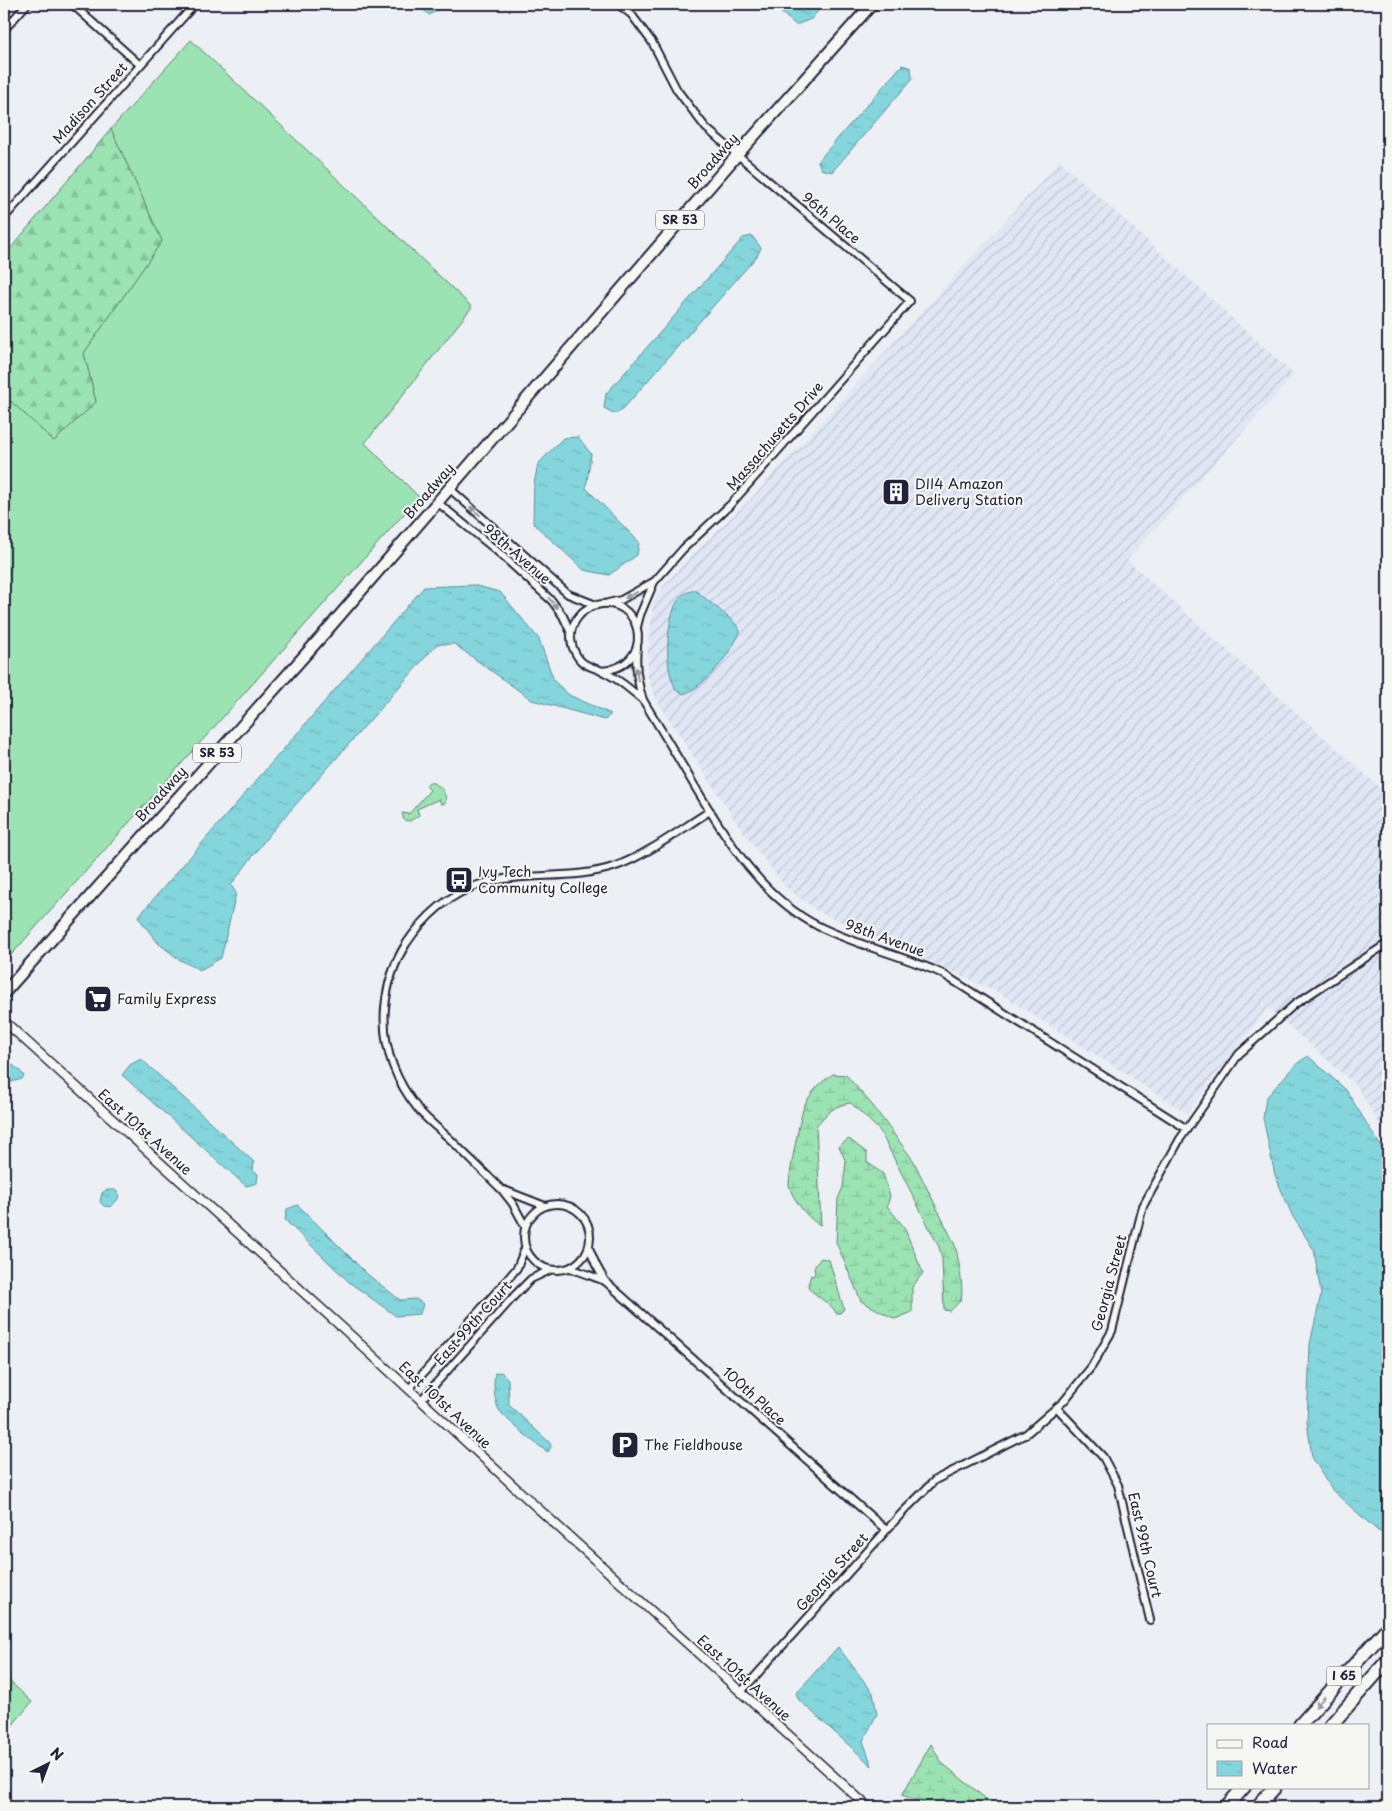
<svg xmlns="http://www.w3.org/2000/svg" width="1392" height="1811" viewBox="0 0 1392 1811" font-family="'Playpen Sans',sans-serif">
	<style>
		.industrial { fill: url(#industrial-furrows) }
		.grass { fill: #9be3b2; stroke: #5e8276 }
		.forest { fill: url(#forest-firs); stroke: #5e8276 }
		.wetland { fill: url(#wetland-marsh); stroke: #5e8276 }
		.water { fill: url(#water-ripples); stroke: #5d8e9c }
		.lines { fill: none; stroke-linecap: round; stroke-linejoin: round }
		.minor-casing { stroke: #22223b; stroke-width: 10 }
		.tertiary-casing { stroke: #22223b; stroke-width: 11 }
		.primary-casing { stroke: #22223b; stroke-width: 14 }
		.motorway-casing { stroke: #22223b; stroke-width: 16 }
		.minor { stroke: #f6f6f2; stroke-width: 6 }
		.tertiary { stroke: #f6f6f2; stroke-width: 8 }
		.primary { stroke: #f6f6f2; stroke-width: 10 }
		.motorway { stroke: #f6f6f2; stroke-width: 12 }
		.oneway { fill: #9797a0 }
		.labels { text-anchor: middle; stroke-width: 4; stroke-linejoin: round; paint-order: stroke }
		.shield { fill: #f6f6f2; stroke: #626272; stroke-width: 1 }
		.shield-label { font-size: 12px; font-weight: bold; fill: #22223b }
		.street-label { font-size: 14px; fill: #22223b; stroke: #f6f6f2 }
		.poi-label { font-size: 14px; fill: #22223b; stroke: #f6f6f2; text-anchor: start }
	</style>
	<defs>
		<pattern id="industrial-furrows" width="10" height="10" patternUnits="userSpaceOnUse" patternTransform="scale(1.25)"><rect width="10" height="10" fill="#e0e6f4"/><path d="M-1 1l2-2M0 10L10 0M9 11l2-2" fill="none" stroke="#c0c5d2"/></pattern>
		<pattern id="forest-firs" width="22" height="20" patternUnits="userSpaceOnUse" patternTransform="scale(1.25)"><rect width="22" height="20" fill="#9be3b2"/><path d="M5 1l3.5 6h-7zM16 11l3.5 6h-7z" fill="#85c29a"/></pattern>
		<pattern id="wetland-marsh" width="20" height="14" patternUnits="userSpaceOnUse" patternTransform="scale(1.25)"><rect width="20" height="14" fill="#9be3b2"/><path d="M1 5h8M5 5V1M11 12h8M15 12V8" fill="none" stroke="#85c29a"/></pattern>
		<pattern id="water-ripples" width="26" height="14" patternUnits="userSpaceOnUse" patternTransform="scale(1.25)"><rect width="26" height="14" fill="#84d6dc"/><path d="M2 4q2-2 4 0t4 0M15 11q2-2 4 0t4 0" fill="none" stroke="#72b7be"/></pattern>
	</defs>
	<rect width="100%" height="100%" fill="#eceff3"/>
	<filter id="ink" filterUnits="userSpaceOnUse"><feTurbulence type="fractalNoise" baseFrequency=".02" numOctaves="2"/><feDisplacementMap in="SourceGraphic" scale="10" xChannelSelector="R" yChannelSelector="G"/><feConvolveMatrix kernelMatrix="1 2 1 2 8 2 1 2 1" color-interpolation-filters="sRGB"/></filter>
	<g filter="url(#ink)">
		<path class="industrial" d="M1060 161 1294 375 1127 560 1388 795V1139L1358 1088 1268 1007 1187 1113 996 991 817 911 785 886 739 826 656 699 648 677V650L653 602 666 583 697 550 750 500Z"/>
		<g class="grass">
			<path d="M191 40 472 307 365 443 419 497 4 963V395L54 441 96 402 84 353 162 241 111 129Z"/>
			<path d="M429 782C439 783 448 794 445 803L441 804 439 799 417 809 419 815 410 821 404 820 402 813 409 814 430 790 426 786Z"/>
			<path d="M4 1676 32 1702 4 1735Z"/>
		</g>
		<path class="forest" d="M111 129 162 241 84 353 96 402 54 441 4 395V256Z"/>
		<g class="wetland">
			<path d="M833 1074 846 1075 873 1106 913 1160 955 1245C958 1256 964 1289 961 1299 959 1303 953 1308 950 1311L944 1310 942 1259 939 1247 880 1131 851 1103C835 1104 826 1114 816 1126L821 1225C810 1222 790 1196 789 1184 789 1175 801 1111 805 1104 813 1090 820 1083 833 1074Z"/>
			<path d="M849 1139 867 1153V1162L883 1174 890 1196 887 1206 904 1227 923 1273 912 1287V1312L895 1319 861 1301 836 1242 838 1199 843 1187 846 1162 839 1146Z"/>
			<path d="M821 1258 829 1260 844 1309 840 1313H836L833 1308 809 1289 808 1285 811 1275 813 1276 815 1273 814 1267Z"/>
			<path d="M931 1744 942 1763 996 1807H934L902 1795Z"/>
		</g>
		<g class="water">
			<path d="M417 4H449L429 15Z"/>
			<path d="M773 4H824L811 19 796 25 778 10Z"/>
			<path d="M902 65 911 68 912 79 832 172 821 169 818 161Z"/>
			<path d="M752 236 761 248 757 256 624 408 615 414 604 408 606 394 743 238Z"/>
			<path d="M578 437 591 454 586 488 639 542 637 555 609 575 584 570 533 523 534 484 538 464 563 438Z"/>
			<path d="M473 585 500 592 539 639 554 681 569 695 611 714 605 720 532 700 454 644H437L268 836 231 885 236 893 221 958 200 970 180 960 158 943 138 917 424 587Z"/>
			<path d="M695 590 733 621 738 626 740 632C731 653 706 686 684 694L676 690C673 683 670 676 669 668 666 650 668 614 679 599 683 593 688 592 695 590Z"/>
			<path d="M1308 1056 1346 1090 1388 1158V1535L1378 1531 1333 1491 1312 1457 1307 1422 1310 1344 1321 1294 1314 1250 1292 1215 1275 1175 1263 1118 1266 1098 1295 1065Z"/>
			<path d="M4 1058 20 1071 24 1076 22 1079 4 1084Z"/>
			<path d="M141 1059 254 1162 253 1171 258 1174 257 1183 246 1186 122 1075 130 1065Z"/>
			<path d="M106 1190H115L119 1194 118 1199 111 1207 104 1206 100 1202 102 1193Z"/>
			<path d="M298 1205 367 1274 400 1300 416 1299 423 1304 420 1314 396 1316 349 1282 285 1220 287 1209Z"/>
			<path d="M501 1372 508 1379 509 1405 550 1443 551 1447 548 1452C538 1446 502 1417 498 1408 494 1397 493 1384 495 1373Z"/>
			<path d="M838 1647 873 1693 877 1714 863 1741 872 1766 799 1700 796 1693Z"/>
		</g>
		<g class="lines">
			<defs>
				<g id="minor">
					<path d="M72 4 140 65"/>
					<path d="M618 4 631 14 652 42 677 90 706 128 910 301 730 505 683 549 654 582 640 615 637 627"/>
					<path d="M4 30 27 4"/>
					<path d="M4 218 195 4"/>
					<path d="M449 488 568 594 596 605"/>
					<path d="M437 502 497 551 552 601 563 616 571 633"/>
					<path d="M608 603 621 600 653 582"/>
					<path d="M637 647C635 665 637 682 643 700 660 728 677 756 694 785 726 838 760 896 818 926 858 946 902 955 943 974L1187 1129"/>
					<path d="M601 671C656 667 644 600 602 604 593 605 584 609 579 616 571 625 569 637 573 648 575 653 578 658 581 661 587 667 595 668 602 671 617 678 630 689 643 700"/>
					<path d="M504 1190 545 1206"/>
					<circle cx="557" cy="1237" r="33"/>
					<path d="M525 1226 513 1204 502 1190C485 1173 468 1157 451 1140 440 1130 427 1120 418 1109 394 1079 382 1045 385 1008 387 985 394 963 406 944 424 917 450 893 481 884 525 871 573 881 616 866 647 855 681 829 710 811"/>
					<path d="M589 1248 596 1265 605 1281 886 1530"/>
					<path d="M570 1268 605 1281"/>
					<path d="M409 1389 506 1281 517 1268 525 1248"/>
					<path d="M421 1400 516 1294 531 1279 550 1270"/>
					<path d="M1057 1408 1103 1457 1118 1485 1150 1620"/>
					<path d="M741 1692 901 1514 935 1480 1026 1434 1064 1401 1092 1366 1112 1331 1143 1206 1180 1139 1239 1054 1295 1004 1388 943"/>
				</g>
				<path id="tertiary" d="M4 1021 346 1331 531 1502 868 1807"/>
				<path id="primary" d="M4 993 322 636 737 155 872 4"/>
				<g id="motorway">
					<path d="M1300 1725 1388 1627"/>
					<path d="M1331 1725 1388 1660"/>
					<path d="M1226 1807 1244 1787"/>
					<path d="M1257 1807 1275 1787"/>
				</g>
			</defs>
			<use href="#minor" class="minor-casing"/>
			<use href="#tertiary" class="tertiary-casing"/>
			<use href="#primary" class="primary-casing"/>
			<use href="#motorway" class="motorway-casing"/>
			<use href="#minor" class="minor"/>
			<use href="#tertiary" class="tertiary"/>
			<use href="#primary" class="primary"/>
			<use href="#motorway" class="motorway"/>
		</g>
		<defs><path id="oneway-solid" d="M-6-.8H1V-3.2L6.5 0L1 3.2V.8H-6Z" transform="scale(1.25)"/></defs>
		<g class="oneway">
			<use href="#oneway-solid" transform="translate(475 511) rotate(-138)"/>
			<use href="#oneway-solid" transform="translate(631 595) rotate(153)"/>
			<use href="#oneway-solid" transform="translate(553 603) rotate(49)"/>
			<use href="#oneway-solid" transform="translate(637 674) rotate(-98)"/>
			<use href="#oneway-solid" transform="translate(1320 1702) rotate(132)"/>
		</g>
	</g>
	<defs>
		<symbol id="building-square" viewBox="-11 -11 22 22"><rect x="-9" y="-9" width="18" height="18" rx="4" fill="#22223b" stroke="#f6f6f2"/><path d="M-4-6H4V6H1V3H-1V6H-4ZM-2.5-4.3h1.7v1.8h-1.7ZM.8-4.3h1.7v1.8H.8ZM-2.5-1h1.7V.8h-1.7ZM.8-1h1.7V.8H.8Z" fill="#fff"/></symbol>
		<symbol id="bus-square" viewBox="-11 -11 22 22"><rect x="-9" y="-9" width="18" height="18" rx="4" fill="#22223b" stroke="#f6f6f2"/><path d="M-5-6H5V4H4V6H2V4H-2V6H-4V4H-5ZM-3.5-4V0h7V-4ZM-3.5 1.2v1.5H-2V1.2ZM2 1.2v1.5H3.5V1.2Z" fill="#fff"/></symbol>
		<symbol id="supermarket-square" viewBox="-11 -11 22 22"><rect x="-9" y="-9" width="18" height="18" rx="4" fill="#22223b" stroke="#f6f6f2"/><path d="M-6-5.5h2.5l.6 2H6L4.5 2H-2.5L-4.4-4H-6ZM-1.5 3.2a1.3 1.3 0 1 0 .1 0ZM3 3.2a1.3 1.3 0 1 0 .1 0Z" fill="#fff"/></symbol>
		<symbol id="parking-square" viewBox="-11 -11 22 22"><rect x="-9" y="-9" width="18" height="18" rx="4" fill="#22223b" stroke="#f6f6f2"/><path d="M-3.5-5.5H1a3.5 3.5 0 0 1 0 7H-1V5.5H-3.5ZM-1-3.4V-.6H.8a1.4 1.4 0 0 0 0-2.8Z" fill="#fff"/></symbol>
	</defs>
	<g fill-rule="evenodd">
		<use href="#building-square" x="880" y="476" width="32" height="32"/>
		<use href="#bus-square" x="443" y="864" width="32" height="32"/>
		<use href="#supermarket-square" x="82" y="983" width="32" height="32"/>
		<use href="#parking-square" x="609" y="1429" width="32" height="32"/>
	</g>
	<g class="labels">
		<g class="shield">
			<rect x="656" y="210.5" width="48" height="19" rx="4"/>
			<rect x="193" y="743.5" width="48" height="19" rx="4"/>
			<rect x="1326.5" y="1666.5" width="35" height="19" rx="4"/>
		</g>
		<g class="shield-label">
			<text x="680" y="224">SR 53</text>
			<text x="217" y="757">SR 53</text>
			<text x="1344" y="1680">I 65</text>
		</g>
		<g class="street-label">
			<text transform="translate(90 103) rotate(-48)" y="5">Madison Street</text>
			<text transform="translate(713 161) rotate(-49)" y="5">Broadway</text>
			<text transform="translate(831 218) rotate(40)" y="5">96th Place</text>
			<text transform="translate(775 436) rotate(-49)" y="5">Massachusetts Drive</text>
			<text transform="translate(429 491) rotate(-49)" y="5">Broadway</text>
			<text transform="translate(517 554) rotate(41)" y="5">98th Avenue</text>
			<text transform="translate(161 794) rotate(-48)" y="5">Broadway</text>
			<text transform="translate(885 938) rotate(20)" y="5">98th Avenue</text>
			<text transform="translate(145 1132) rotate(42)" y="5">East 101st Avenue</text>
			<text transform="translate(1109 1283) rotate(-75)" y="5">Georgia Street</text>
			<text transform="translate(473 1323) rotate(-48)" y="5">East 99th Court</text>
			<text transform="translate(754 1396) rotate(42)" y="5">100th Place</text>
			<text transform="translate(445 1405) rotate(43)" y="5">East 101st Avenue</text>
			<text transform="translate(1145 1545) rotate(77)" y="5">East 99th Court</text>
			<text transform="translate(832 1572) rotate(-48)" y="5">Georgia Street</text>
			<text transform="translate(744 1678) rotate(42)" y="5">East 101st Avenue</text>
		</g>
		<g class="poi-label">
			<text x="915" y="489">DII4 Amazon<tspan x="915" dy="16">Delivery Station</tspan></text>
			<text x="478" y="877">Ivy Tech<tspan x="478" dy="16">Community College</tspan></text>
			<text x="117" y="1004">Family Express</text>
			<text x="644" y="1450">The Fieldhouse</text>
		</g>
	</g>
	<rect width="1392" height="1811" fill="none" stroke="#f6f6f2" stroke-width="20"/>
	<rect x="10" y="10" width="1372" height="1791" fill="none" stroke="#22223b" stroke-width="2" filter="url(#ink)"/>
	<rect x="1207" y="1724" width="162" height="65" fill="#f6f6f2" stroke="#a1a1a9"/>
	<rect x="1217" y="1740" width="25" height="8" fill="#f6f6f2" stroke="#a1a1a9"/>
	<text x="1252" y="1748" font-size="15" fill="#22223b">Road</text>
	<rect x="1217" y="1761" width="25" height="15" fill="url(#water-ripples)" stroke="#a1a1a9"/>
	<text x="1252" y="1774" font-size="15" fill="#22223b">Water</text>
	<g transform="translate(48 1764) rotate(42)" stroke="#f6f6f2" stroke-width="4" paint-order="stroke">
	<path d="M0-4L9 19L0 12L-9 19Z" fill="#22223b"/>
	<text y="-8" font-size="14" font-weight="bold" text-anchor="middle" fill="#22223b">N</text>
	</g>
</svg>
